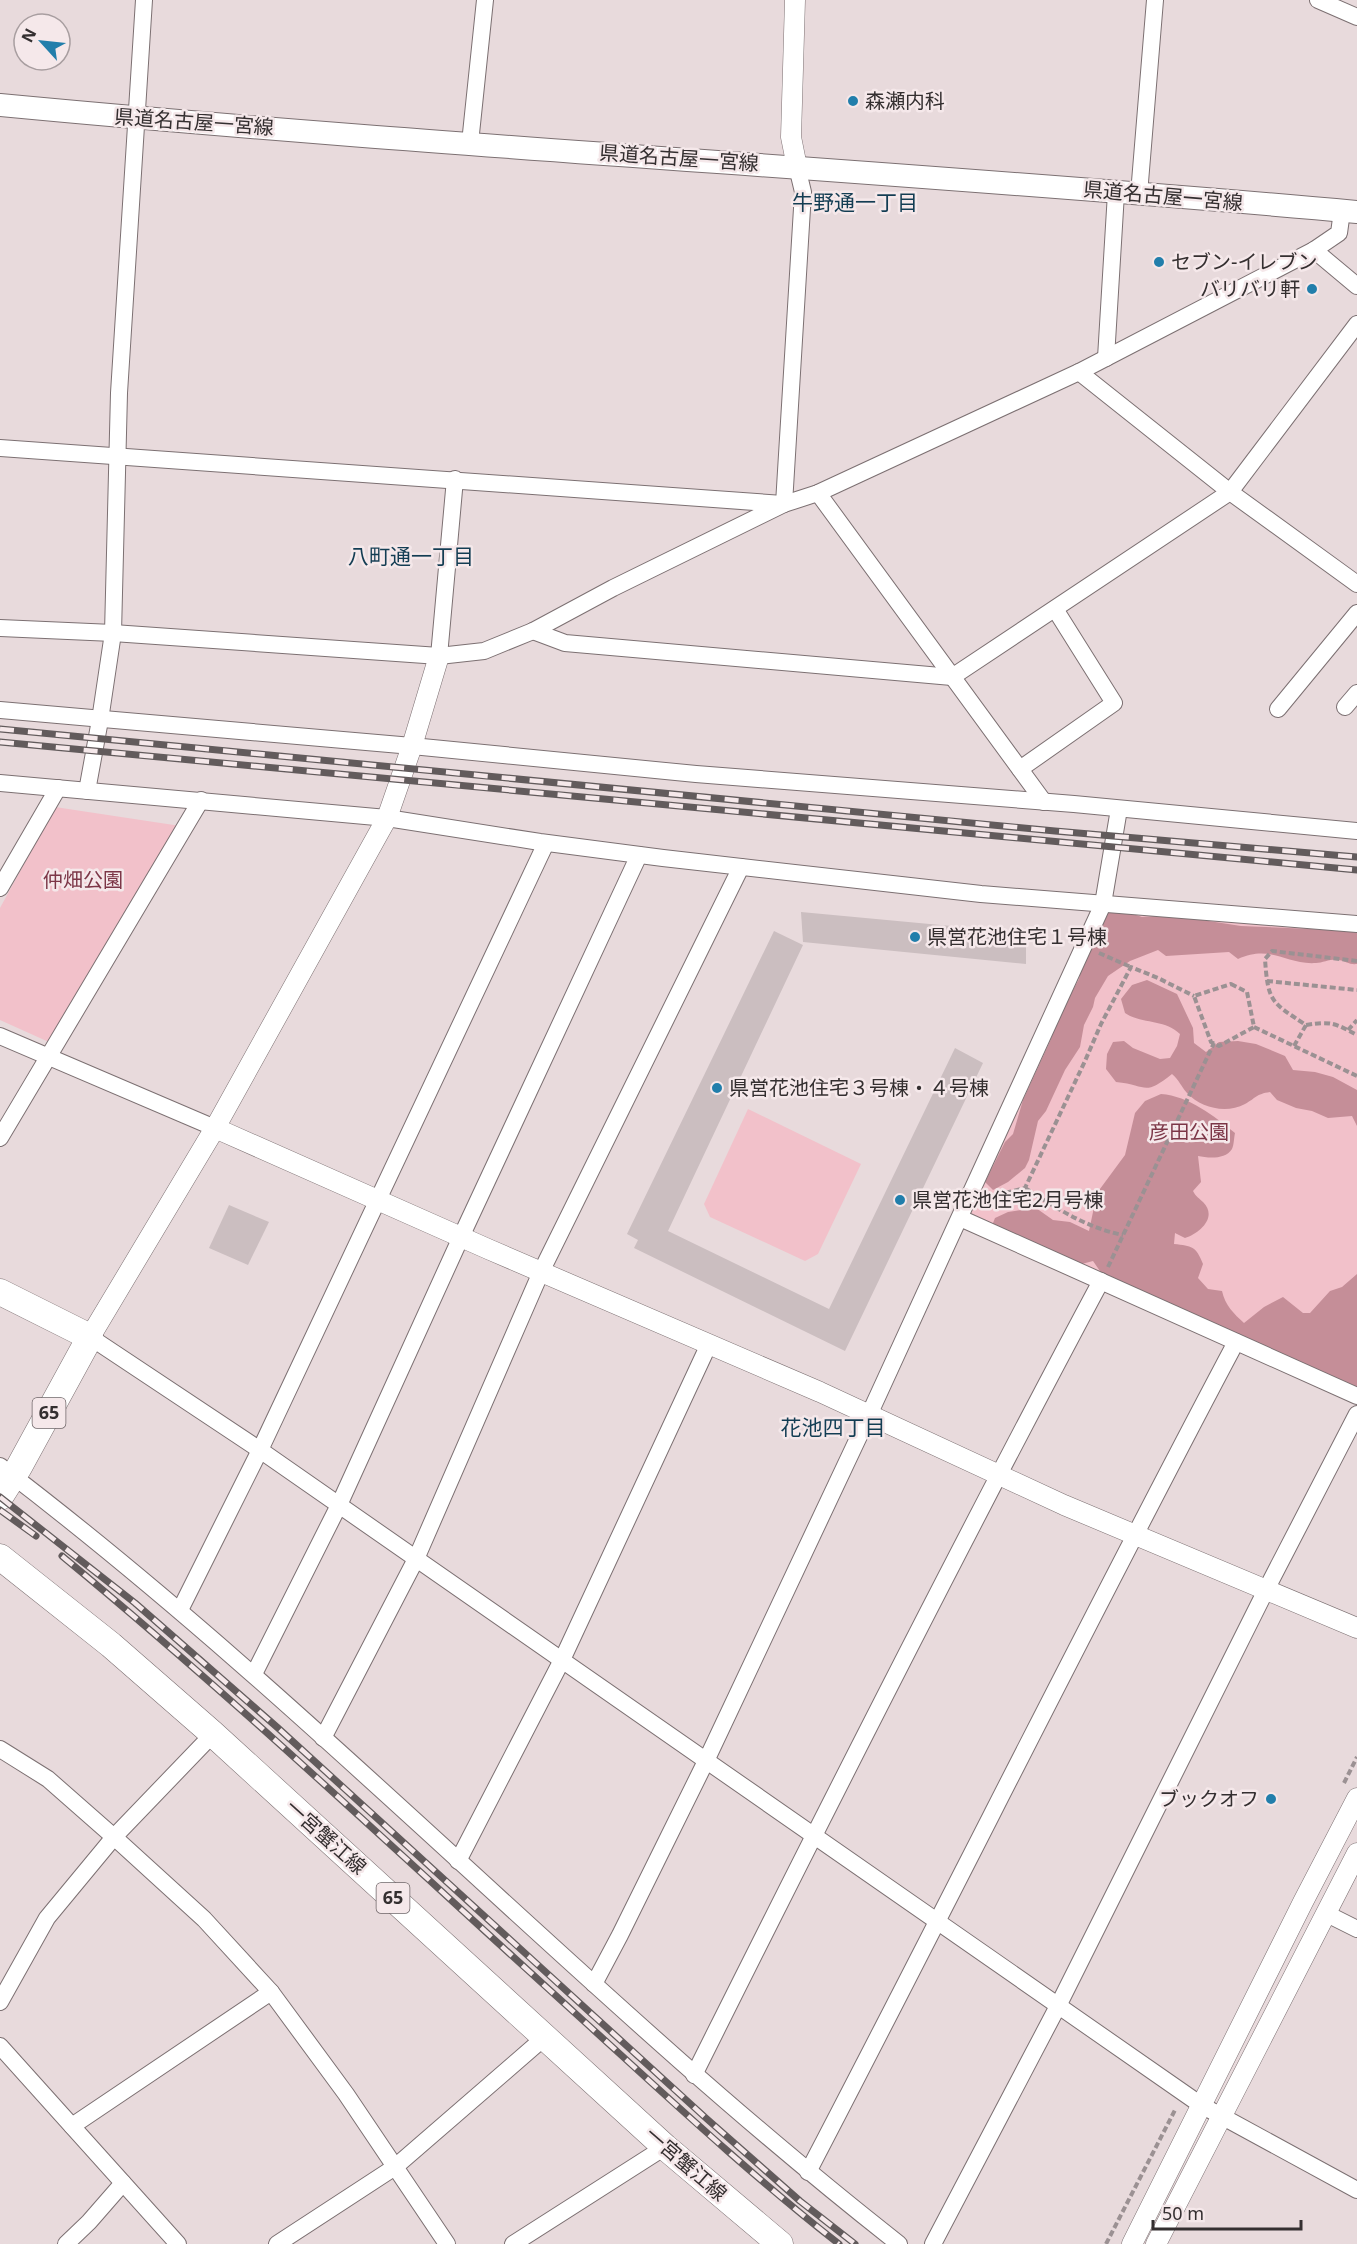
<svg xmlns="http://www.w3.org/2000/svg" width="1357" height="2244" viewBox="0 0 1357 2244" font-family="'Noto Sans','Noto Sans JP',sans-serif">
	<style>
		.green { fill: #f2c1ca }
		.forest { fill: #c58e98 }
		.building { fill: #cbbec0 }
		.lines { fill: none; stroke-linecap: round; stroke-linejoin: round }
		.minor-casing { stroke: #7c7072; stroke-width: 18 }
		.tertiary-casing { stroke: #7c7072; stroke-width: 21 }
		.secondary-casing { stroke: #7c7072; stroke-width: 24 }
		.primary-casing { stroke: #7c7072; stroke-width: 27 }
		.path { stroke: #9b9193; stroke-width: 4; stroke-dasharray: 6 3; stroke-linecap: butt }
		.minor { stroke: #fff; stroke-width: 16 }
		.tertiary { stroke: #fff; stroke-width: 20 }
		.secondary { stroke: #fff; stroke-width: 22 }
		.primary { stroke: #fff; stroke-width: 26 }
		.rail-casing { stroke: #625b5c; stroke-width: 7 }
		.rail { stroke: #f5e8ea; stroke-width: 4.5; stroke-dasharray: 14; stroke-linecap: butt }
		.poi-dot { fill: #217eab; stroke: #f5e8ea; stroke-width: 2 }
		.labels { text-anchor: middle; stroke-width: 5; stroke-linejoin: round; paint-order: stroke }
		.shield { fill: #f5e8ea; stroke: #6e6668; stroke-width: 1.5 }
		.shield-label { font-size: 18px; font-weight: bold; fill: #342f30 }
		.poi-label { font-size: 20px; fill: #342f30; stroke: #f5e8ea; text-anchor: start }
		.street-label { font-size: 20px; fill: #342f30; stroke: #f5e8ea }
		.park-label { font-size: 20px; fill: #7c3647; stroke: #f5e8ea }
		.neighbourhood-label { font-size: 21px; fill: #133d53; stroke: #f5e8ea }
	</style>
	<rect width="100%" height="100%" fill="#e8dadc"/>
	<g class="green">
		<path d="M55 807 187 827 51 1043 0 1020V908Z"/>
		<path d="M1111 910 1357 930V1388L964 1216Z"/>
		<path d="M748 1109 861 1164 818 1254 805 1261 710 1217 704 1204Z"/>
	</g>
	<g class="forest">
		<path d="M1127 912 1142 917 1170 915 1241 926 1357 931V964C1349 965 1346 961 1339 960 1332 958 1323 963 1316 963 1285 965 1271 944 1238 959L1229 952 1166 956 1158 950 1130 961 1108 976 1095 998 1093 1007 1084 1025 1080 1047 1065 1070 1046 1111 1038 1121 1029 1160 1025 1168 1008 1182 993 1190 985 1182 1005 1142 1013 1134 1023 1100 1051 1039 1054 1024 1079 979C1081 963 1090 952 1098 937 1101 930 1103 921 1106 913Z"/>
		<path d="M1147 980 1177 994 1193 1028 1194 1043 1206 1052 1219 1042 1238 1041 1256 1044 1285 1056 1293 1070 1315 1072 1333 1077 1357 1090V1126L1352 1116 1328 1118 1312 1111 1296 1108 1277 1100 1270 1092C1256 1094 1256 1098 1245 1104 1226 1114 1201 1108 1187 1093 1181 1086 1179 1080 1172 1074 1143 1097 1148 1085 1116 1082L1106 1069 1107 1054 1113 1042 1124 1041 1133 1048 1160 1059 1170 1058 1177 1046 1180 1034C1165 1019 1141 1024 1125 1013L1121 999 1132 985Z"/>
		<path d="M1161 1094C1189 1096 1214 1116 1235 1133 1234 1137 1234 1145 1232 1149 1225 1160 1208 1158 1198 1156L1201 1182 1193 1191C1196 1197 1199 1198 1203 1202 1218 1217 1200 1233 1185 1238L1175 1233 1174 1244C1192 1246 1196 1246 1203 1264L1198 1278 1208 1289 1222 1291C1225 1305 1234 1314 1244 1323L1264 1307 1283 1297 1303 1313H1310L1330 1291 1342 1287 1357 1274V1390L1102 1274 1093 1261 1078 1265 991 1228 995 1218 1008 1212 1036 1208 1053 1220 1070 1222 1089 1231 1097 1193 1125 1155 1135 1113 1145 1101Z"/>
	</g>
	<g class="building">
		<path d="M801 912 1026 933V964L803 942Z"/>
		<path d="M774 931 803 945 668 1231 829 1309 955 1048 983 1063 845 1351 634 1248 638 1240 627 1234Z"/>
		<path d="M229 1205 269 1222 248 1265 209 1248Z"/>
	</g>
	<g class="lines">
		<defs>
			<g id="minor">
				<path d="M1318 0 1357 17"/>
				<path d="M470 143 485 0"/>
				<path d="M1139 194 1155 0"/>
				<path d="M1314 250 1357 286"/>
				<path d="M1106 358 1116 193"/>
				<path d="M1079 372 1230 492 1357 584"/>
				<path d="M0 448 783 504"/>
				<path d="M818 493 1044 802"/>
				<path d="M784 504 803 192 797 167"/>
				<path d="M0 628 113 633 439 656 484 651 533 631 613 588 784 504 818 493 1079 372 1314 250 1339 233 1342 211"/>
				<path d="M533 631 565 643 952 677 1230 492 1357 324"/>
				<path d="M439 656 455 479"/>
				<path d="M1345 707 1357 693"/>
				<path d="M1278 709 1357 613"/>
				<path d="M0 710 412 746 696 774 1074 804 1357 831"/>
				<path d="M1020 769 1114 703 1055 609"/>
				<path d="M0 783 387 818 540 842 663 858 981 894 1357 924"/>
				<path d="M87 791 100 720 113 633 119 393 144 0"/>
				<path d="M0 888 58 788"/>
				<path d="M0 1036 215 1128"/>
				<path d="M0 1138 201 800"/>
				<path d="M960 1218 1357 1396"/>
				<path d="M90 1337 260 1450 1201 2105 1357 2190"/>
				<path d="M0 1466C316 1706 586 1999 899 2244"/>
				<path d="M180 1610 260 1450 546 843"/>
				<path d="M254 1674 339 1505 461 1237 639 855"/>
				<path d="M323 1738 416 1559 541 1272 741 867"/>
				<path d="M0 1749 48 1779 114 1837 204 1919 271 1992 346 2094 447 2244"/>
				<path d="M458 1861 562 1660 709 1344"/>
				<path d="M1325 1913 1357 1929"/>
				<path d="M594 1984 620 1935 706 1761 869 1415 1103 904 1119 809"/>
				<path d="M0 2002 47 1918 114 1837 213 1734"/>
				<path d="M0 2046 178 2244"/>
				<path d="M694 2075C827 1808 961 1543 1101 1281"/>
				<path d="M72 2126 271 1992"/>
				<path d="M808 2172C952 1896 1090 1617 1236 1342"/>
				<path d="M66 2244 89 2222 123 2183"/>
				<path d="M277 2244 395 2167 545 2037"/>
				<path d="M513 2244 665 2147"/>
				<path d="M933 2244 1058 2006 1266 1590 1357 1414"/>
			</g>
			<g id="tertiary">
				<path d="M795 0 791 137 797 167"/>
				<path d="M215 1128 488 1249 820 1392 1064 1505 1357 1628"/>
				<path d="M90 1337 215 1128 387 818 412 746 439 656"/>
				<path d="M1132 2244 1303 1902 1357 1798"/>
				<path d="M1156 2244 1357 1853"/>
			</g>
			<path id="secondary" d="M0 105C452 148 905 171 1357 212"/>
			<g id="primary">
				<path d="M0 1292 90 1337 19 1467 0 1497"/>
				<path d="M0 1557 111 1645 213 1734 665 2147 780 2244"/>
			</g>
		</defs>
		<use href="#minor" class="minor-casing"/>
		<use href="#tertiary" class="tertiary-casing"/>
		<use href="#secondary" class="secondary-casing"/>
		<use href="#primary" class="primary-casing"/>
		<g class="path">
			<path d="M1099 953 1131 967"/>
			<path d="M1267 981 1357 990"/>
			<path d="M1231 984 1247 992 1254 1027 1219 1046 1211 1042 1194 996Z"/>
			<path d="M1306 1025C1331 1021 1335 1023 1357 1035"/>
			<path d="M1254 1027 1357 1076"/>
			<path d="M1348 1030 1357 1020"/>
			<path d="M1294 1046 1306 1025C1271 1002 1268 1002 1265 959L1272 951 1357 961"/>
			<path d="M1025 1188C1056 1208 1087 1228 1123 1235"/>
			<path d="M988 1197 1025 1188 1085 1061 1101 1024 1131 967 1158 978 1194 996"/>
			<path d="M1108 1267 1214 1043"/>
			<path d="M1344 1783 1357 1757"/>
			<path d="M1106 2244 1175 2110"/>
		</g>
		<use href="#minor" class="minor"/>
		<use href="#tertiary" class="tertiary"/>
		<use href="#secondary" class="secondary"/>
		<use href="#primary" class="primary"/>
		<defs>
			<g id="rail">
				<path d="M0 729 1055 831 1357 857"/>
				<path d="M0 742 1357 870"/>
				<path d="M0 1497 135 1603 278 1728 707 2119 800 2201 855 2244"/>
				<path d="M0 1510 36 1536"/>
				<path d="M62 1556C239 1702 406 1860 576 2014 662 2092 747 2172 839 2244"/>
			</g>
		</defs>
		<use href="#rail" class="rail-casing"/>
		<use href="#rail" class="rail"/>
	</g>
	<g class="poi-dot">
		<circle cx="853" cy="101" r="6"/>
		<circle cx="1159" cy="262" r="6"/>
		<circle cx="1312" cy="289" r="6"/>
		<circle cx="915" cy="937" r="6"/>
		<circle cx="717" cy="1088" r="6"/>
		<circle cx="900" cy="1200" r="6"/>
		<circle cx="1271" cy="1799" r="6"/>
	</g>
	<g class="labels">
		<g class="shield">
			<rect x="32.5" y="1398" width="33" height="30" rx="4.5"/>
			<rect x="376.5" y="1883" width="33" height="30" rx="4.5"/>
		</g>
		<g class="shield-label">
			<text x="49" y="1419">65</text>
			<text x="393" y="1904">65</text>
		</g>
		<g class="poi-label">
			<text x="865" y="108">森瀬内科</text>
			<text x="1171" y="269">セブン-イレブン</text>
			<text x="1300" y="296" text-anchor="end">バリバリ軒</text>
			<text x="927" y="944">県営花池住宅１号棟</text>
			<text x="729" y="1095">県営花池住宅３号棟・４号棟</text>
			<text x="912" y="1207">県営花池住宅2月号棟</text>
			<text x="1259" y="1806" text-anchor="end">ブックオフ</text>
		</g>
		<g class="street-label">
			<text transform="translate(194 122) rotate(4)" y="7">県道名古屋一宮線</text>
			<text transform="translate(679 158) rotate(4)" y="7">県道名古屋一宮線</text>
			<text transform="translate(1163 196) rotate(5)" y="7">県道名古屋一宮線</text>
			<text transform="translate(326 1837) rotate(42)" y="7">一宮蟹江線</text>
			<text transform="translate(686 2164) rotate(41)" y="7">一宮蟹江線</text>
		</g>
		<g class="park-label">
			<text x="83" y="887">仲畑公園</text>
			<text x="1189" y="1139">彦田公園</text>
		</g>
		<g class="neighbourhood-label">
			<text x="855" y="210">牛野通一丁目</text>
			<text x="411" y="564">八町通一丁目</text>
			<text x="833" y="1435">花池四丁目</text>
		</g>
	</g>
	<g transform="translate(42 42) rotate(297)"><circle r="28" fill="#f5e8ea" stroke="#a89ea0" stroke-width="1.5"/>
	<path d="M0-4.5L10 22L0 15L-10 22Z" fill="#217eab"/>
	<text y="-9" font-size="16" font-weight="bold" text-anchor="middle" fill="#342f30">N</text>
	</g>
	<path d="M1153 2220v9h148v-9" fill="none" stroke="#342f30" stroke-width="3"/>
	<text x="1162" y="2220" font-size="18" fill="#342f30" stroke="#f5e8ea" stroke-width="4.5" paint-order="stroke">50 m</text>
</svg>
